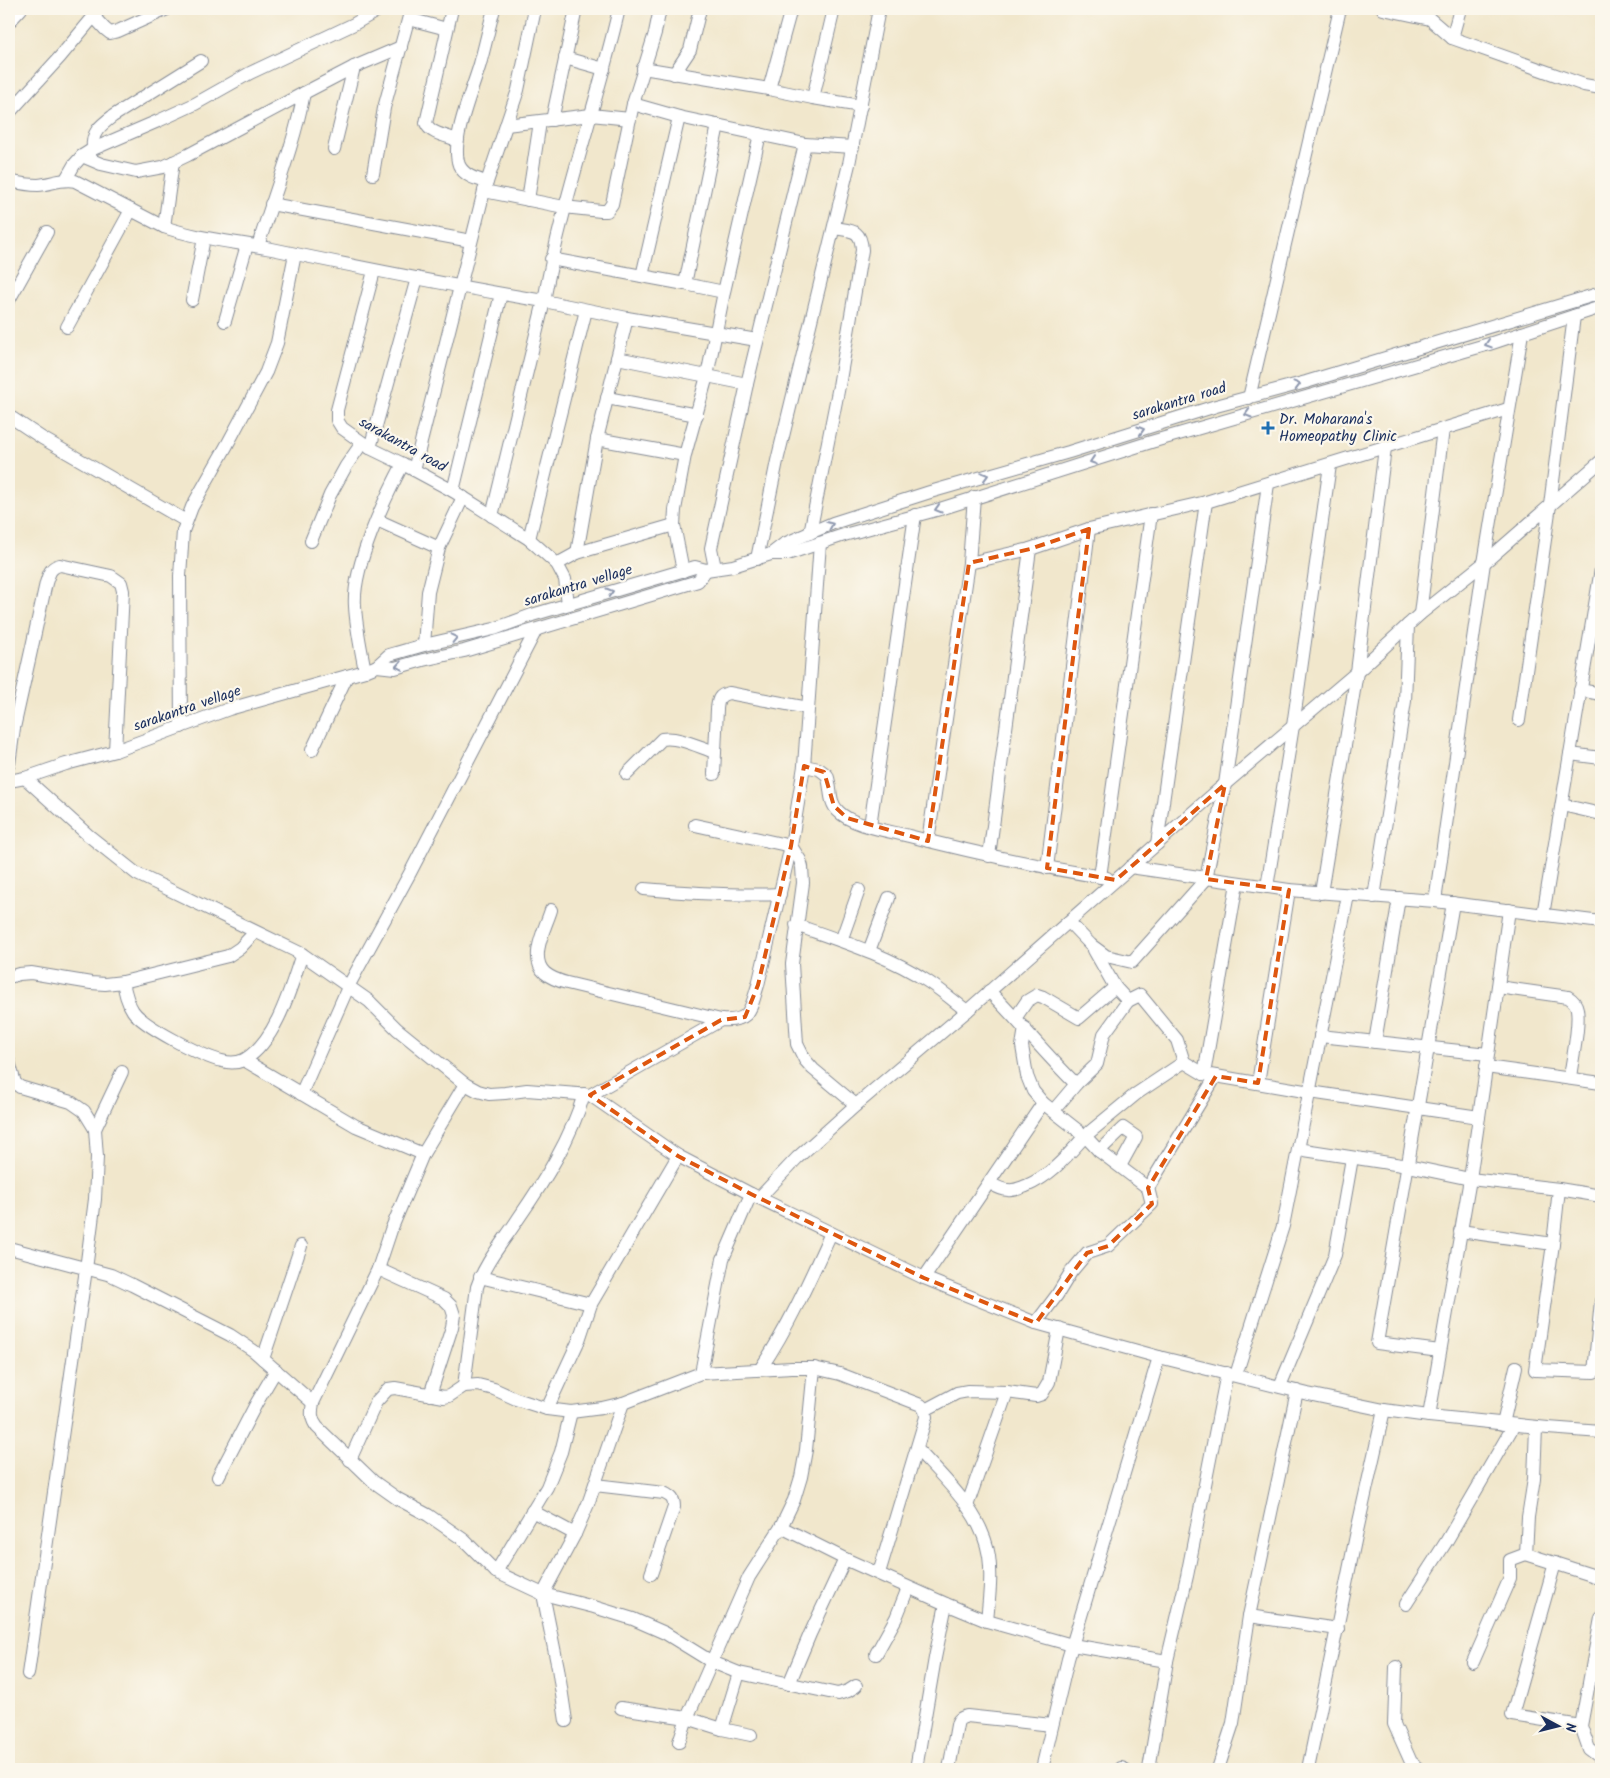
<svg xmlns="http://www.w3.org/2000/svg" width="1610" height="1778" viewBox="0 0 1610 1778" font-family="Kalam,sans-serif">
	<style>
		.lines { fill: none; stroke-linecap: round; stroke-linejoin: round }
		.minor-casing { stroke: #868b95; stroke-width: 14 }
		.minor { stroke: #fff; stroke-width: 12 }
		.oneway { stroke: #8d97ae }
		.marked { fill: none; stroke: #de5710; stroke-width: 4; stroke-dasharray: 10 6; stroke-linejoin: round }
		.poi-dot { fill: #1f6fb2; stroke: #fbf7ec; stroke-width: 2 }
		.labels { text-anchor: middle; stroke-width: 4.5; stroke-linejoin: round; paint-order: stroke }
		.street-label { font-size: 15px; fill: #1b2f5e; stroke: #fbf7ec }
		.poi-label { font-size: 15px; fill: #1b2f5e; stroke: #fbf7ec; text-anchor: start }
	</style>
	<rect width="100%" height="100%" fill="#fbf7ec"/>
	<filter id="ink" filterUnits="userSpaceOnUse"><feTurbulence type="fractalNoise" baseFrequency=".02" numOctaves="2"/><feDisplacementMap in="SourceGraphic" scale="10" xChannelSelector="R" yChannelSelector="G"/><feConvolveMatrix kernelMatrix="1 2 1 2 8 2 1 2 1" color-interpolation-filters="sRGB"/></filter>
	<filter id="wash" filterUnits="userSpaceOnUse"><feTurbulence type="fractalNoise" baseFrequency=".0096" numOctaves="4" result="noise"/><feDisplacementMap in="SourceGraphic" scale="20" xChannelSelector="R" yChannelSelector="G"/><feGaussianBlur stdDeviation="1.12" result="paint"/><feColorMatrix in="noise" values="0 0 0 0 0 0 0 0 0 0 0 0 0 0 0 0 0 1.4 0 .05"/><feComposite in="paint" operator="in"/></filter>
	<g filter="url(#wash)">
		<rect width="100%" height="100%" fill="#f1e7cc"/>
	</g>
	<g filter="url(#ink)">
		<g class="lines">
			<defs>
				<g id="minor">
					<path d="M452 9 426 123C430 134 447 136 458 140"/>
					<path d="M791 9 769 89 813 98"/>
					<path d="M834 9 813 98 861 106"/>
					<path d="M1383 9 1430 19 1452 38 1584 85 1601 88"/>
					<path d="M93 16 105 29 110 33 118 31 167 9"/>
					<path d="M409 19 447 29"/>
					<path d="M9 22 21 9"/>
					<path d="M1452 38 1460 9"/>
					<path d="M565 58 604 69"/>
					<path d="M643 68 769 89"/>
					<path d="M674 74 690 50 700 9"/>
					<path d="M633 104 679 117 805 144"/>
					<path d="M9 113 60 57 100 9"/>
					<path d="M679 117 642 276 685 284"/>
					<path d="M552 120 576 9"/>
					<path d="M506 125 591 115 630 119"/>
					<path d="M718 125 685 284 724 292"/>
					<path d="M93 149C91 132 101 125 113 116L201 61"/>
					<path d="M334 149 354 67"/>
					<path d="M82 156 101 164 136 172 163 167 188 155 304 93 354 67 401 47"/>
					<path d="M373 174 384 108 411 9"/>
					<path d="M66 179 74 165 82 156 93 149 158 121 195 104 250 73 354 24 380 9"/>
					<path d="M9 181C18 183 28 185 38 185 51 184 62 178 75 181L164 227C199 239 236 242 272 249 362 268 453 286 544 301L492 516"/>
					<path d="M487 182C476 179 464 176 459 165 450 140 473 89 480 64 485 46 489 27 494 9"/>
					<path d="M484 191 564 207 601 211H607L612 204 633 104 655 33 660 9"/>
					<path d="M528 200 540 122"/>
					<path d="M271 204 471 241"/>
					<path d="M164 227 173 162"/>
					<path d="M258 246C274 195 294 145 304 93"/>
					<path d="M551 259 642 276"/>
					<path d="M374 271 337 410V420L342 428 370 448 403 464 453 491 529 539 557 564 565 579 568 604"/>
					<path d="M9 300 47 232"/>
					<path d="M192 300 204 238"/>
					<path d="M627 318 757 340"/>
					<path d="M225 321 247 245"/>
					<path d="M67 327 131 210"/>
					<path d="M617 358 747 384"/>
					<path d="M607 398 697 415"/>
					<path d="M1249 398 1340 9"/>
					<path d="M9 416 42 438 186 521"/>
					<path d="M597 439 685 455"/>
					<path d="M370 448 417 278"/>
					<path d="M414 470 484 191 518 90 535 9"/>
					<path d="M453 491 501 294"/>
					<path d="M377 520 439 548"/>
					<path d="M810 533 839 386 862 250C861 229 852 231 834 228"/>
					<path d="M529 539 586 310"/>
					<path d="M311 541 330 495 346 466 362 443"/>
					<path d="M577 553 597 439 627 318 544 301C562 201 596 107 619 9"/>
					<path d="M771 554 784 544 833 523 930 492 1069 452 1216 406 1306 382 1601 293"/>
					<path d="M757 559 777 461 849 164 879 9"/>
					<path d="M969 563 974 497"/>
					<path d="M557 564 577 553 674 525"/>
					<path d="M715 568 711 548 747 384 805 144 853 147"/>
					<path d="M683 571 674 525 675 510 685 455 707 376 724 292 760 134"/>
					<path d="M1420 614 1443 429"/>
					<path d="M424 645 428 592 439 548 463 497"/>
					<path d="M377 666 395 668 423 660 464 651 698 581 706 570"/>
					<path d="M365 671C361 649 356 627 355 606 352 567 385 498 403 464"/>
					<path d="M1580 690 1601 694"/>
					<path d="M1519 720 1550 505 1574 316"/>
					<path d="M181 727 180 576 183 531 192 507 227 445 266 372 277 343 295 254"/>
					<path d="M312 750 347 676"/>
					<path d="M1570 754 1601 758"/>
					<path d="M9 764 14 728 46 583C49 574 50 567 60 565L111 576 121 583 123 591 115 751"/>
					<path d="M804 766 819 769 827 775C832 788 828 801 838 811 852 826 889 831 909 836 975 853 1040 867 1107 878"/>
					<path d="M627 774 662 739C678 736 699 747 715 752"/>
					<path d="M714 774 717 709C718 699 719 695 729 693L808 708"/>
					<path d="M25 778 88 835 137 874 302 954 369 1001 397 1029 465 1084 478 1091 489 1094 505 1093 527 1090 590 1095 678 1156 751 1194 924 1278 1036 1323 1159 1357 1308 1394 1384 1410 1429 1416 1548 1428 1601 1432"/>
					<path d="M9 781 25 778 66 764 115 751 229 709 365 671 377 666 389 655 424 645 494 629 532 615 695 567 706 570 733 566 771 554H787L844 535 940 509 1151 442 1489 344 1601 307"/>
					<path d="M1562 805 1601 814"/>
					<path d="M695 825 791 846 800 860 802 867 803 883 792 964 797 1044 805 1060 813 1069 856 1105"/>
					<path d="M870 826 915 515"/>
					<path d="M928 841 969 563 1030 549 1089 529 1206 502 1508 409"/>
					<path d="M1157 844 1206 502"/>
					<path d="M989 856 1030 549"/>
					<path d="M1130 867 1289 890 1435 901 1601 922"/>
					<path d="M1047 868 1089 529"/>
					<path d="M1100 877 1151 514"/>
					<path d="M1237 883 1204 1074 1310 1092 1479 1117"/>
					<path d="M1267 887 1293 726 1330 465"/>
					<path d="M644 889C690 893 734 896 780 894"/>
					<path d="M1321 893 1357 672 1385 448"/>
					<path d="M1374 897 1405 701 1408 625"/>
					<path d="M1435 901 1484 563 1522 333"/>
					<path d="M551 910C546 927 528 958 545 973 551 978 559 981 567 983L721 1020C751 1022 750 1010 758 985L791 846 804 766 820 543"/>
					<path d="M1543 915 1601 569"/>
					<path d="M1069 922 1091 945 1106 956 1132 962 1206 879 1225 784 1268 484"/>
					<path d="M796 925C841 941 887 955 927 981 941 990 954 1001 967 1011"/>
					<path d="M841 941 859 890"/>
					<path d="M1094 950 1115 987 1128 1001 1140 995 1177 1040 1184 1062"/>
					<path d="M869 951 889 898"/>
					<path d="M9 977 19 974 31 973 91 983 105 984 123 982 228 956 240 948 255 932"/>
					<path d="M123 982C125 992 127 1002 133 1011 143 1026 203 1057 222 1061 229 1063 237 1063 244 1060 276 1042 291 987 302 954"/>
					<path d="M1498 987 1568 997C1573 1000 1576 1003 1577 1009 1580 1027 1572 1059 1570 1078"/>
					<path d="M989 991C1019 1021 1045 1054 1076 1084"/>
					<path d="M1016 1017 1027 1001 1037 995 1043 997 1079 1018 1115 987"/>
					<path d="M1025 1028 1022 1046 1027 1076 1033 1091 1043 1103 1085 1136 1136 1094 1184 1062 1204 1074"/>
					<path d="M1320 1036 1488 1054"/>
					<path d="M1375 1042 1399 898"/>
					<path d="M244 1060 356 1126 423 1154"/>
					<path d="M9 1062 15 1083 20 1087 71 1102 84 1111 95 1129 97 1157 95 1199 86 1269 28 1674"/>
					<path d="M1486 1067 1601 1083"/>
					<path d="M1258 1083 1289 890"/>
					<path d="M465 1084 423 1154 391 1230 378 1269 313 1403C311 1413 311 1419 317 1427L374 1482 398 1499 428 1515 464 1540 496 1572 543 1594 594 1607 633 1619 665 1633 712 1662 739 1673 838 1694 848 1691 856 1686"/>
					<path d="M301 1094 349 985 410 873 536 630"/>
					<path d="M590 1095 721 1020"/>
					<path d="M1054 1110 1076 1084 1097 1064 1104 1034 1128 1001"/>
					<path d="M95 1129 122 1072"/>
					<path d="M1298 1149 1408 1166 1470 1179 1559 1189 1553 1244"/>
					<path d="M1099 1151 1123 1128 1136 1137 1120 1166"/>
					<path d="M990 1183C995 1186 1001 1190 1008 1190 1014 1191 1020 1188 1026 1186 1052 1175 1067 1156 1085 1136L1099 1151 1148 1188 1216 1076"/>
					<path d="M1559 1189 1601 1196"/>
					<path d="M759 1198 797 1158 856 1105 967 1011 1225 784 1357 672 1420 614 1484 563 1601 461"/>
					<path d="M1460 1231 1553 1244 1535 1370 1594 1372 1601 1301"/>
					<path d="M9 1248 111 1275 132 1285 230 1335 254 1351 313 1403"/>
					<path d="M378 1269 444 1299 451 1306 454 1315 452 1327 430 1395"/>
					<path d="M480 1277 591 1304"/>
					<path d="M924 1278 1043 1103"/>
					<path d="M1036 1323 1057 1295 1071 1272 1087 1253 1108 1246 1152 1204 1148 1188"/>
					<path d="M1440 1351 1377 1343 1453 903"/>
					<path d="M263 1359 301 1246"/>
					<path d="M761 1368C789 1326 810 1279 831 1233"/>
					<path d="M701 1373 723 1259 751 1194"/>
					<path d="M1236 1375 1283 1226 1348 895"/>
					<path d="M464 1386 477 1287C485 1262 504 1241 518 1219 545 1180 571 1139 584 1094"/>
					<path d="M1280 1386 1335 1255 1352 1158"/>
					<path d="M547 1409 579 1340 591 1304 678 1156"/>
					<path d="M925 1410 957 1393 968 1391 1007 1392 1036 1396 1042 1394 1049 1382 1059 1329"/>
					<path d="M1429 1416 1470 1179 1509 910"/>
					<path d="M1503 1424 1516 1367"/>
					<path d="M917 1449C945 1480 982 1512 989 1556 992 1577 989 1599 987 1621"/>
					<path d="M350 1460 376 1402 388 1389 395 1388 444 1397 449 1396 464 1386 478 1385 494 1389 516 1399 547 1409 571 1412 602 1408 623 1403 701 1373 792 1368H814L840 1374 921 1405 925 1410 926 1417 879 1573"/>
					<path d="M218 1477 256 1404 276 1370"/>
					<path d="M595 1485 664 1493C672 1497 674 1499 674 1507L651 1574"/>
					<path d="M967 1506 1007 1392"/>
					<path d="M532 1511 575 1534"/>
					<path d="M781 1527 845 1559 946 1604 987 1621 1072 1645 1167 1661"/>
					<path d="M1526 1554 1601 1578"/>
					<path d="M1555 1563 1512 1715 1581 1726"/>
					<path d="M496 1572 547 1487 561 1452 571 1412"/>
					<path d="M1406 1604 1446 1542 1514 1425"/>
					<path d="M1249 1616 1338 1629"/>
					<path d="M1601 1618 1581 1726 1589 1749 1601 1758"/>
					<path d="M876 1654 896 1618 908 1588"/>
					<path d="M1473 1662 1510 1578V1560L1526 1554 1528 1517 1534 1479 1536 1427"/>
					<path d="M1396 1667 1394 1724 1411 1762 1420 1769"/>
					<path d="M789 1684 810 1634 845 1559"/>
					<path d="M621 1708 687 1718 722 1729 751 1735"/>
					<path d="M566 1721 558 1668 543 1594 575 1534 588 1504 623 1403"/>
					<path d="M722 1729 739 1673"/>
					<path d="M679 1742 687 1718 749 1577 781 1527 794 1500 801 1477 806 1450 814 1368"/>
					<path d="M1121 1768 1124 1769"/>
					<path d="M916 1769 935 1658 946 1604"/>
					<path d="M949 1769 957 1725C958 1719 961 1718 967 1716L1052 1725"/>
					<path d="M1042 1769 1068 1659 1159 1357"/>
					<path d="M1149 1769 1167 1661 1187 1576 1227 1373"/>
					<path d="M1218 1769 1233 1723 1249 1616 1297 1391"/>
					<path d="M1308 1769 1357 1531 1384 1410"/>
				</g>
			</defs>
			<use href="#minor" class="minor-casing"/>
			<use href="#minor" class="minor"/>
		</g>
		<defs><path id="oneway-chevron" d="M-2-3.5L2.5 0L-2 3.5" fill="none" stroke-width="1.6" stroke-linecap="round" stroke-linejoin="round" transform="scale(1.25)"/></defs>
		<g class="oneway">
			<use href="#oneway-chevron" transform="translate(1488 344) rotate(162)"/>
			<use href="#oneway-chevron" transform="translate(1297 385) rotate(-15)"/>
			<use href="#oneway-chevron" transform="translate(1248 414) rotate(164)"/>
			<use href="#oneway-chevron" transform="translate(1141 430) rotate(-17)"/>
			<use href="#oneway-chevron" transform="translate(1093 461) rotate(162)"/>
			<use href="#oneway-chevron" transform="translate(985 476) rotate(-16)"/>
			<use href="#oneway-chevron" transform="translate(938 509) rotate(163)"/>
			<use href="#oneway-chevron" transform="translate(830 525) rotate(-22)"/>
			<use href="#oneway-chevron" transform="translate(610 592) rotate(-16)"/>
			<use href="#oneway-chevron" transform="translate(454 638) rotate(-13)"/>
			<use href="#oneway-chevron" transform="translate(399 666) rotate(170)"/>
		</g>
	</g>
	<path class="marked" d="M1089 529 1047 868 1116 880 1225 784 1206 879 1289 890 1258 1083 1216 1076 1148 1188 1152 1204 1108 1246 1087 1253 1036 1323 924 1278 751 1194 678 1156 590 1095 721 1020 745 1017 758 985 791 846 804 766 824 772 834 806 847 818 928 841 969 563 1030 549Z"/>
	<path class="poi-dot" d="M1265.5 420.5h5v5h5v5h-5v5h-5v-5h-5v-5h5z"/>
	<g class="labels">
		<g class="street-label">
			<text transform="translate(1179 401) rotate(-17)" y="5">sarakantra road</text>
			<text transform="translate(403 444) rotate(29)" y="5">sarakantra road</text>
			<text transform="translate(578 585) rotate(-17)" y="5">sarakantra vellage</text>
			<text transform="translate(187 708) rotate(-19)" y="5">sarakantra vellage</text>
		</g>
		<g class="poi-label">
			<text x="1279" y="424">Dr. Moharana's<tspan x="1279" dy="17">Homeopathy Clinic</tspan></text>
		</g>
	</g>
	<rect width="1610" height="1778" fill="none" stroke="#fbf7ec" stroke-width="30"/>
	<g transform="translate(1558 1726) rotate(97)" stroke="#fbf7ec" stroke-width="4" paint-order="stroke">
	<path d="M0-4L9 19L0 12L-9 19Z" fill="#1b2f5e"/>
	<text y="-8" font-size="14" font-weight="bold" text-anchor="middle" fill="#1b2f5e">N</text>
	</g>
</svg>
